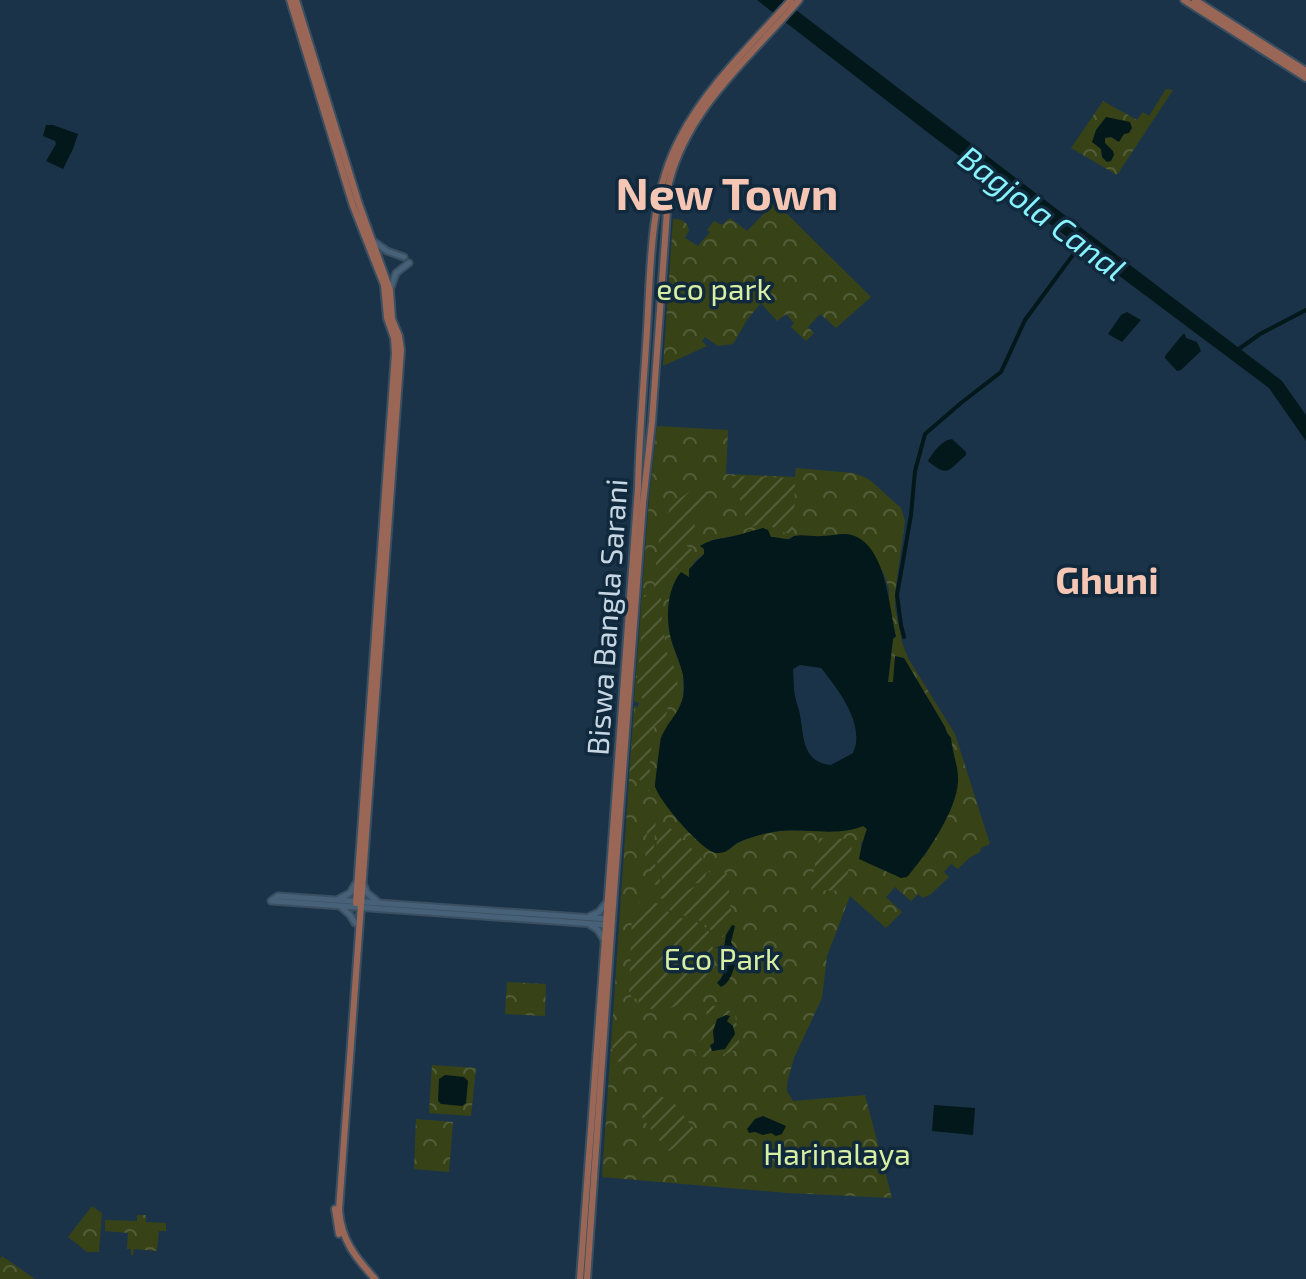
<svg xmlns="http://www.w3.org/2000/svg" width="1306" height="1279" viewBox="0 0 1306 1279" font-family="'Exo 2',sans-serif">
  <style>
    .park { fill: url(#park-crowns); fill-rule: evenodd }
    .garden { fill: url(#garden-furrows) }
    .water { fill: #03181a; fill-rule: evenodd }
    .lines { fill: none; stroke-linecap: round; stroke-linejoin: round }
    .canal { stroke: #03181a; stroke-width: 4 }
    .secondary-casing { stroke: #3a4f61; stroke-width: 9 }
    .primary-casing { stroke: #3a4f61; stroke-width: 10 }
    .secondary { stroke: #476178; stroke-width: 5 }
    .primary { stroke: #9a6756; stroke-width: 6 }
    .labels { text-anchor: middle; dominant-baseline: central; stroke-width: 7; stroke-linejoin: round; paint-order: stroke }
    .park-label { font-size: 30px; fill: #d8efa3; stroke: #11293d }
    .street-label { font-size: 30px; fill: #c7d6e3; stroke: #11293d }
    .water-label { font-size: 32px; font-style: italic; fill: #86f3fd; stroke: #11293d }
    .district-label { font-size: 38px; font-weight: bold; fill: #f6c6b5; stroke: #11293d }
    .town-label { font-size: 46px; font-weight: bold; fill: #f6c6b5; stroke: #11293d }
  </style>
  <defs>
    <pattern id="park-crowns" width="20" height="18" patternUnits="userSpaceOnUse" patternTransform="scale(2)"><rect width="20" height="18" fill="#374317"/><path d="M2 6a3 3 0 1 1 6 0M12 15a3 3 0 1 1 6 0" fill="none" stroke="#525d39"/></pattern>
    <pattern id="garden-furrows" width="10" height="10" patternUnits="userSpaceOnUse" patternTransform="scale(2)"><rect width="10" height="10" fill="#374317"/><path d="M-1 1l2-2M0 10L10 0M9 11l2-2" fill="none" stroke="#525d39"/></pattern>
  </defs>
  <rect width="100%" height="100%" fill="#1b3348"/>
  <path class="park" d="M1166 89 1173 90 1117 175 1071 148 1103 101 1137 120 1143 112 1149 116Z
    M775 202 871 297 836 328 820 314 808 327 814 333 806 341 791 327 794 323 786 314 777 321 761 303 747 320 733 344 718 346 705 337 702 341 707 346 663 366 673 219C682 219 687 221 689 230L685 238 698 246 710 232 707 230 714 221 722 225 730 218 747 231Z
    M657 426 728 430 726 474 795 477 796 468 853 473 862 476 870 480 901 508 905 521 895 592V608L902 642 908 658 955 734 990 844 981 848 980 852 969 858 958 869 951 864 944 872 949 877 931 894 923 898 918 894 911 901 895 887 886 897 902 912 886 928 850 896 827 956 822 998 794 1058 787 1083V1091L793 1101 865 1095 892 1198 788 1193 602 1177 634 706 638 707 639 703 634 701 649 499ZM763 528 771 537 786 539 795 536 817 537 845 534 850 535 864 542 872 552 884 574 889 589V606L896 636 893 639 888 682H893L905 660 945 727 947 733 951 738 953 803 943 824 924 857 861 851V843L864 840 867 828 863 826C841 835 806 829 781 831 768 832 750 837 738 843 731 847 729 851 722 852L655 785 661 747 668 727 679 710 683 699V674L673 646 694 562 704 554V549L712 540 740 535Z
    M507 982 546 984 545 1016 505 1014Z
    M432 1065 476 1068 471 1116 429 1113Z
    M416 1119 453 1122 449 1172 414 1169Z
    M92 1206 102 1213 99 1252H87L68 1237Z
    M137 1215H146V1222L166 1223V1231H159L157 1251 134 1249 133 1255H131V1249H127L128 1233 105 1231V1220L137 1221Z
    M2 1256 35 1279H0V1259Z"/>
  <path class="garden" d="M728 476 795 478C794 497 796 516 791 533 777 534 775 525 764 524 757 524 749 528 743 530L741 523 746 522 744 508H741L739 491 729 486Z
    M699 488 707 496V503L695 521 693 545 688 541 685 545 693 550 696 553 685 566 677 567 669 581 661 585 660 593H657L654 589C656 571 656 553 660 535 663 523 670 515 670 503L682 497 692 490Z
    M644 595H653L661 598 662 621 667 653 678 675 677 689 670 698 666 716 654 727 651 749 649 791 644 790 645 783 636 778H629L635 710 644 712 647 701 642 699 641 690 637 689Z
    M648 817 656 818 653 860 660 876V886L653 884 652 876 645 858Z
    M669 821 672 826 670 828 709 865 703 883C690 881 678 892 671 903L660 898C667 883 660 874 657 860 655 850 658 837 658 827L661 823Z
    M819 838 853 839 845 891 811 890Z
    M709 871 727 873 732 919 723 937C712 936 711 928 702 922 692 916 679 916 669 910 678 896 688 886 705 885Z
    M645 899C658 900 665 912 677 917 686 920 698 920 706 928 712 934 712 943 713 951 714 957 715 964 714 970 711 981 701 985 692 991 687 995 684 1000 679 1004 667 1012 649 1011 637 1004L639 1002 636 998 633 1000 629 992 632 915 639 902Z
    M707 1002 721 1010 730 1011 735 1014 740 1048C726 1055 711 1060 695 1055 696 1044 703 1039 706 1029 709 1019 704 1012 707 1002Z
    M613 1035 628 1036V1040L634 1041 641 1049 642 1053 636 1054 635 1063 612 1061Z
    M646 1096 670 1098 698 1134 669 1151 665 1148 638 1112 645 1105Z"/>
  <path class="water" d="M757 0H783L1282 381 1306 415V441L1269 388 935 138Z
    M1106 117 1130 122 1132 128 1129 133 1124 134 1119 142 1111 137 1105 138V143L1113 151 1114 155 1111 161 1107 162 1102 157 1101 149 1092 142 1096 130Z
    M46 125H53L78 134 73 149 63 169 46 161 56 144 55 141 43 136Z
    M1127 312 1141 320 1122 342 1108 334 1121 315Z
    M1183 334H1185L1186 338 1197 342 1201 351 1181 370 1177 371 1165 358V356Z
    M952 439 966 452V455C949 469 949 479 928 461 933 452 942 440 952 439Z
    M763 528 768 530 771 537C777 537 785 540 790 539 792 538 793 536 795 536 803 534 813 537 821 536 829 536 838 534 846 534 886 538 889 607 896 636L893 639 888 682H893L895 656 904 658 945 727 947 733 951 738C952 752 959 768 958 782 956 812 926 855 907 877L901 878 859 859C861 848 863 840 867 829L863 826C837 837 806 828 779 831 766 833 749 837 737 843 730 848 726 854 716 853 702 851 658 800 655 786 655 783 660 741 661 738 668 720 683 711 684 689 685 674 679 662 674 648 665 626 665 591 681 572L689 577V569L704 554V549L700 546C712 538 724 539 738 535 746 533 755 530 763 528ZM800 665 821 668C838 689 866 725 853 753L831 765C802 762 804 737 800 715 799 708 796 702 795 696 793 687 794 678 793 669Z
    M732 925 735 926 731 942 739 958C732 968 733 981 721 987L717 983C726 975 724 964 731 955L725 948H715L724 946 726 935Z
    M726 1015 730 1016 727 1021 733 1026 735 1034 725 1049 712 1051 710 1045 714 1043 713 1031 717 1019Z
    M445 1075 464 1077 468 1081 466 1103 462 1106 441 1104 438 1101 439 1079Z
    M934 1105 975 1108 973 1135 932 1131Z
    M763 1116 786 1126 782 1134 776 1136 771 1133 763 1135 755 1132 749 1133 747 1129 755 1119Z"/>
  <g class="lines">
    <path class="canal" d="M1236 351 1260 334 1306 310
      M904 637 901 625 897 595 911 515 915 471 925 434 961 403 1001 372 1025 320 1081 244"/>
    <defs>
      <path id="secondary" d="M373 241 387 251 404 257
        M390 290 396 273 409 263
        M364 886 367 893 378 902
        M337 900 350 893 356 883
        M271 901 278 896 608 919
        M272 901 609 925
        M341 907 350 915 355 923
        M590 916 599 912 606 903
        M589 924 598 930 604 940"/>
      <path id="primary" d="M290 0 353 206 384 285 387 318 394 338 395 353 356 903
        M296 0 359 204 390 290 392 319 399 336 401 350 339 1210C341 1240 356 1258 375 1279
        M1184 0 1306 78
        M1195 0 1306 71
        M335 1209 339 1234
        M580 1279 638 488C639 435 644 382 647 329 651 265 649 196 680 138 707 86 752 44 791 0
        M587 1279 612 919 643 503 652 422 669 183C688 107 750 58 799 0"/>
    </defs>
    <use href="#secondary" class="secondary-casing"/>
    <use href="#primary" class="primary-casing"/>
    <use href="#secondary" class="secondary"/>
    <use href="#primary" class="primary"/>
  </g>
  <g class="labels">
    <g class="park-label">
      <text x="714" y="288">eco park</text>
      <text x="722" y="958">Eco Park</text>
      <text x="837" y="1153">Harinalaya</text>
    </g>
    <g class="street-label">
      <text transform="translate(606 617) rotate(-86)">Biswa Bangla Sarani</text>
    </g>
    <g class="water-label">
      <text transform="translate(1043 212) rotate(37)">Bagjola Canal</text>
    </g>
    <g class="district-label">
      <text x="1107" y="579">Ghuni</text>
    </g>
    <g class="town-label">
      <text x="727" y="191">New Town</text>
    </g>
  </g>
</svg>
